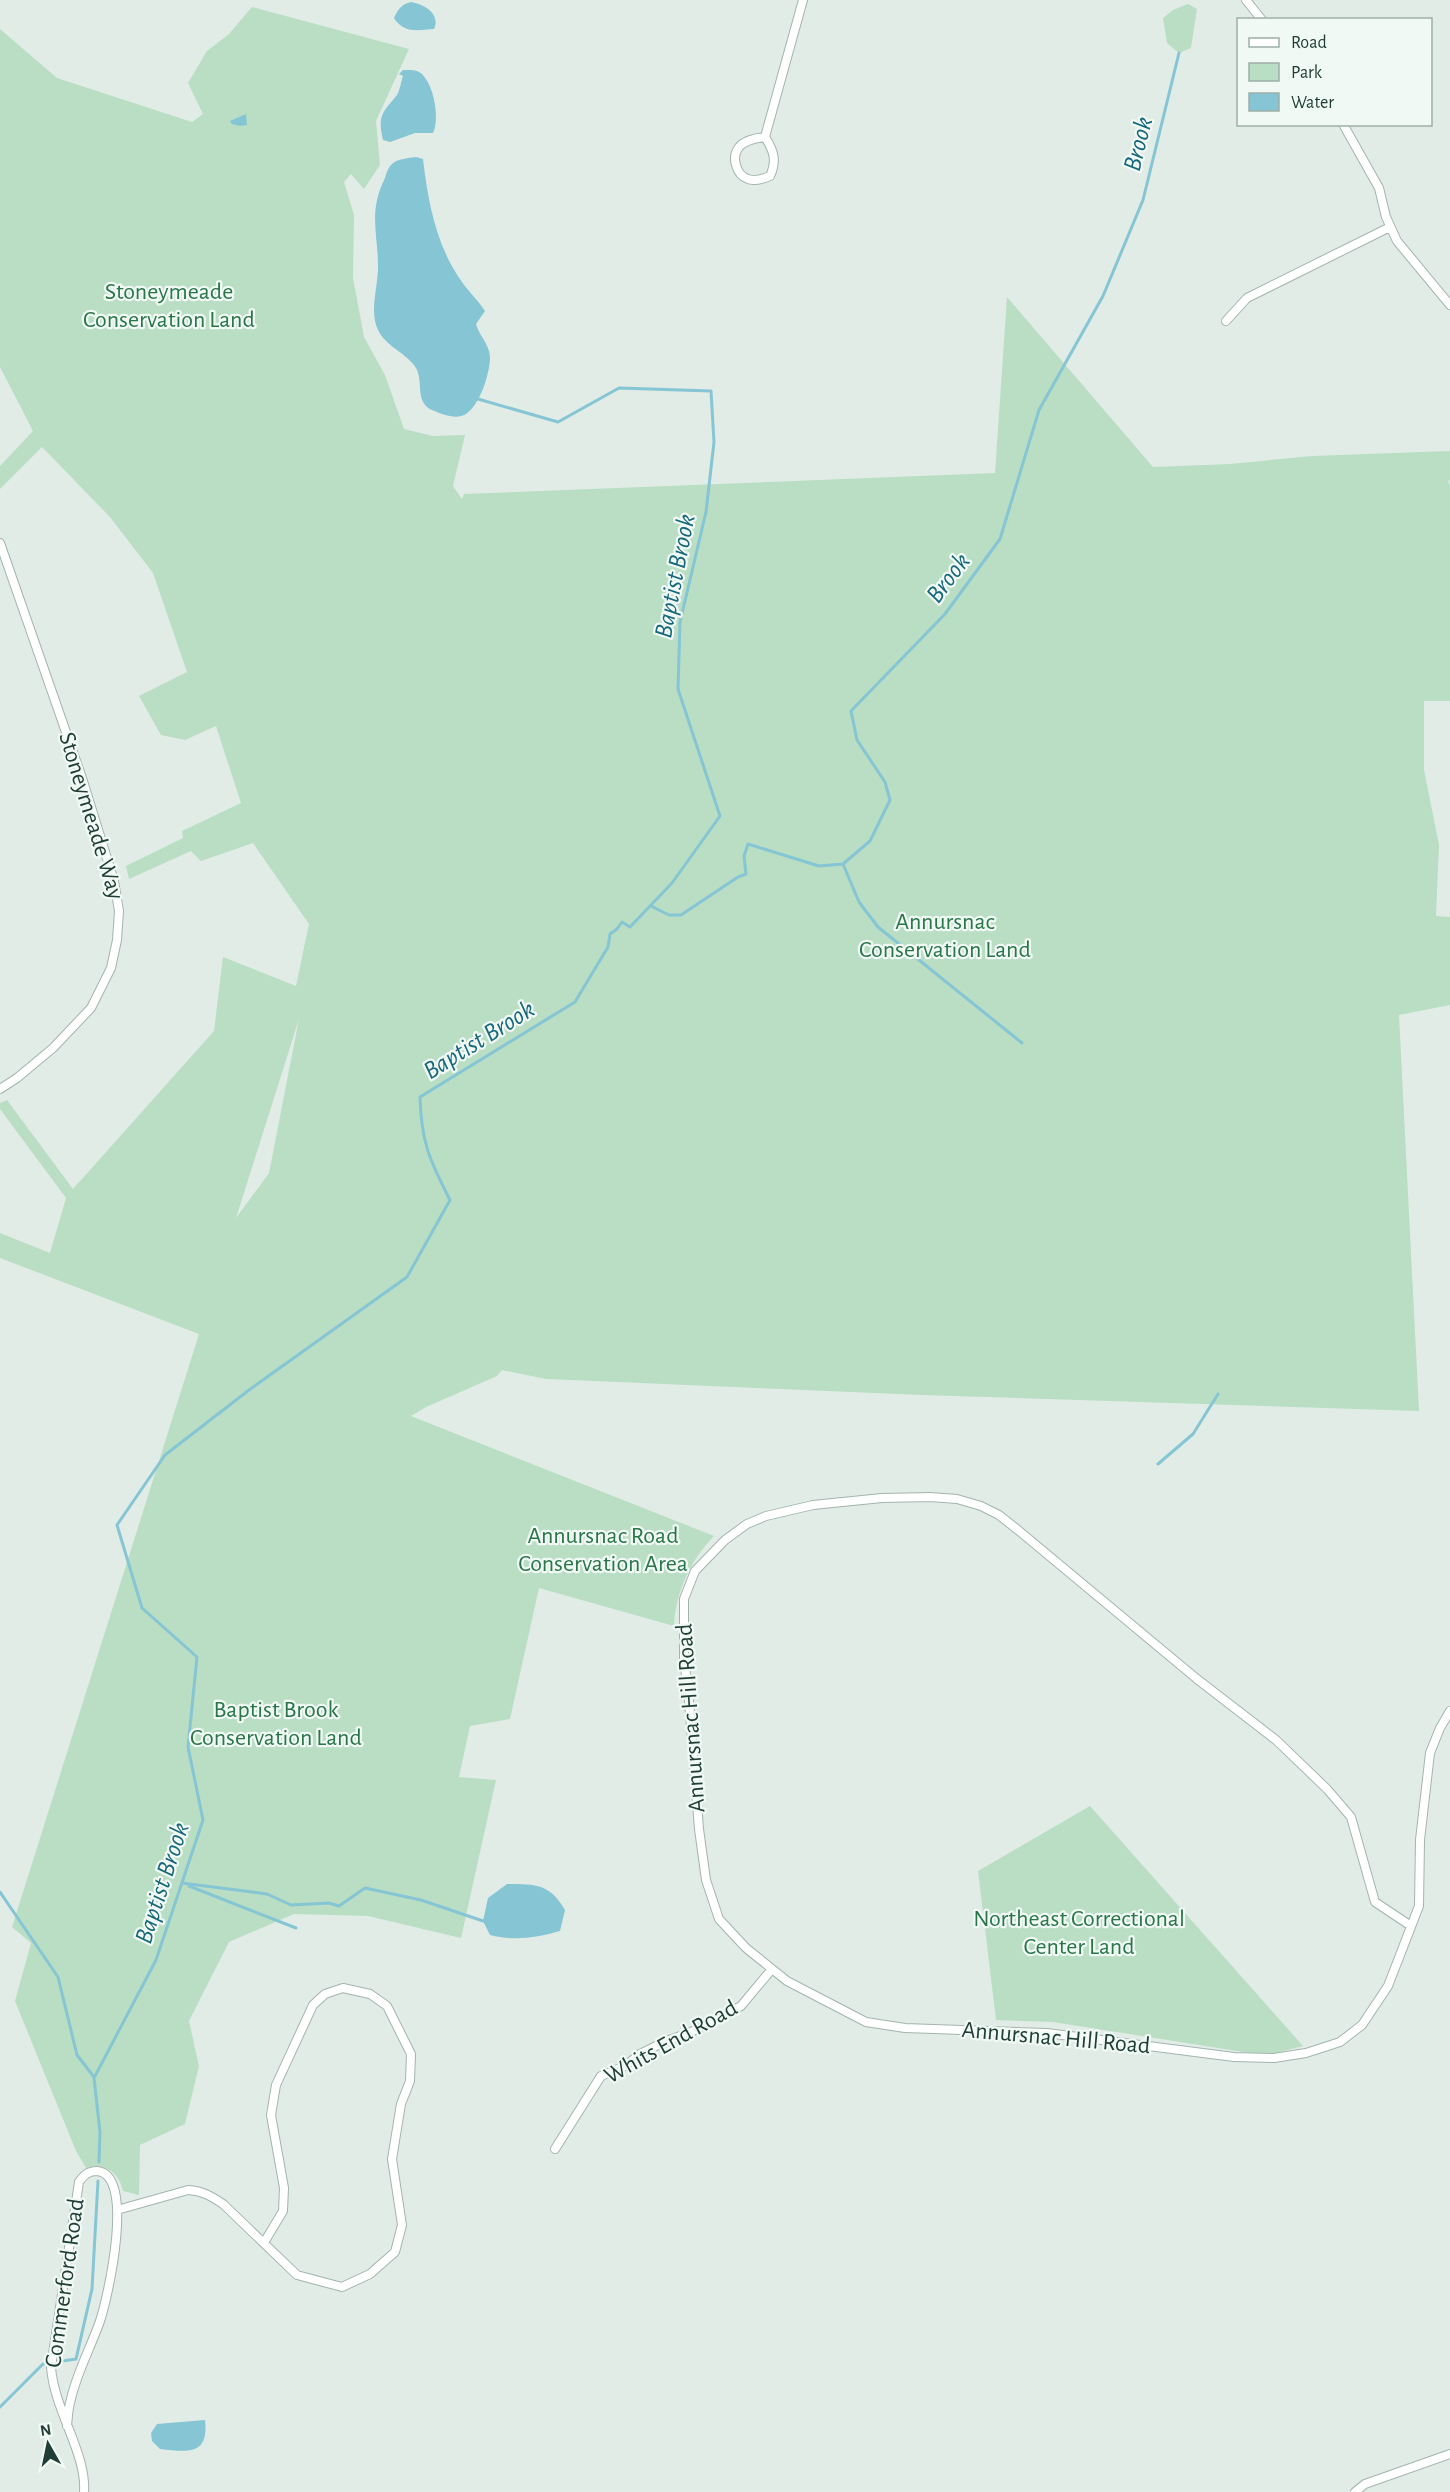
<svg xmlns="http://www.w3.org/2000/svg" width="1450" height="2492" viewBox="0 0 1450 2492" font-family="'Alegreya Sans',sans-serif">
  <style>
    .green { fill: #b9dec4; fill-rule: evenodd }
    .water { fill: #86c5d4 }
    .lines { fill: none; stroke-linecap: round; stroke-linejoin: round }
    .stream { stroke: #86c5d4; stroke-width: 3 }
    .street-casing { stroke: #a3b4af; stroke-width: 10 }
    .street { stroke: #fff; stroke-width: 8 }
    .labels { text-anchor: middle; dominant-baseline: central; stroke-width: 4.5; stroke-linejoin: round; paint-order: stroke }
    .park-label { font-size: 24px; fill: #297649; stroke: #f1f9f5 }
    .street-label { font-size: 24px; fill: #203e37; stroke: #f1f9f5 }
    .water-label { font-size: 26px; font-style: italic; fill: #18687c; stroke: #f1f9f5 }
  </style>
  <rect width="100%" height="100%" fill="#e1ece7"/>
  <path class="green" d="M1188 4 1197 9 1191 48 1179 53 1167 43 1163 18 1173 10Z
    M252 7 409 49 376 121 380 165 364 189 351 174 344 182 354 215 353 278 364 337 385 375 404 429 433 436 465 435 453 486 462 499 464 494 995 473 1007 297 1153 467 1230 464 1312 456 1450 451V480L1448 481 1450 486V701H1424V770L1439 845 1436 916 1450 917V1005L1399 1015 1419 1411 922 1395 546 1379 502 1370 497 1376 426 1407 411 1416 714 1536C690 1561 676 1591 674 1626L539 1588 510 1719 470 1726 459 1777 496 1780 461 1938 368 1916 294 1914 229 1942 189 2021 199 2066 185 2124 140 2145 139 2195 123 2191C119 2173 105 2162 86 2168L76 2151 15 2001 31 1943 12 1927 199 1334 0 1258V1233L50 1253 66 1198 0 1109V1103L7 1100 73 1189 214 1031 223 957 296 986 309 924 253 843 201 861 191 851 129 879 126 866 183 838 182 831 241 803 216 726 185 740 161 735 139 696 187 672 153 573 110 517 42 447 0 489V466L33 431 0 367V29L57 78 192 122 203 114 188 83 207 51 229 34ZM299 1019 269 1173 236 1218Z
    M1090 1806 1303 2046 1276 2053H1250L1053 2022 996 2020 978 1871Z"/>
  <path class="water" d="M411 2C424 4 441 14 434 29 418 30 404 34 394 18 398 9 402 4 411 2Z
    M403 70C409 70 417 69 422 74 434 86 440 118 433 133H415L390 142 383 140C377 115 383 112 397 95 400 90 401 82 403 76L399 74Z
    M246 114 247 125 240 126 232 124 230 121Z
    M416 157 423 159C428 201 436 246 462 282 469 292 478 300 485 311L476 324C479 336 489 343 490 357 490 373 480 405 466 414 458 419 447 416 439 413 436 411 430 410 427 407 416 397 423 380 416 368 407 353 386 347 378 330 369 312 378 287 378 267 378 233 368 212 385 178 386 174 388 168 391 165 396 159 408 158 416 157Z
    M507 1884C536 1884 550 1884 565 1910L560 1931C536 1938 514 1941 490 1935L483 1921 488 1898Z
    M205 2420C209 2456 188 2452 160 2449L152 2441 151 2433 157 2424Z"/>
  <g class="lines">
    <path class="stream" d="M843 864 859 902 878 927 1022 1043
      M651 906 669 915H681L738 877 746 874 744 856 748 844 819 866 843 864 870 841 890 800 885 782 857 740 851 711 945 614 1000 539 1039 410 1103 296 1143 200 1179 53
      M1158 1464 1193 1434 1218 1394
      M182 1883 267 1894 291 1905 329 1903 339 1906 365 1888 421 1900 483 1921
      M189 1886 296 1928
      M0 1892 58 1977 77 2055 94 2077
      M99 2162 100 2132 94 2078 156 1960 203 1820 188 1747 197 1657 142 1608 117 1525 165 1455 249 1390 407 1277 450 1200C430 1161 421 1142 420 1097L575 1002 608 947 610 934 617 929 622 922 630 927 672 883 720 816 678 689 680 622 706 512 714 442 711 391 619 388 558 422 478 399
      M0 2407 43 2364 76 2359 92 2289 98 2181"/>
    <defs>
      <path id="street" d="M1246 0 1262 20
        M1343 124 1379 188 1386 217 1397 241 1450 305
        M765 137C756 138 745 140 739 147 731 157 736 175 748 179 755 182 763 179 770 176 777 161 774 151 765 137L803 0
        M1226 321 1247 298 1390 227
        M0 543 82 778 114 881 119 911 117 940 111 968 91 1008 53 1048 17 1078 0 1089
        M1411 1926 1375 1902 1351 1817 1327 1789 1276 1740 1197 1679 1018 1530 999 1515 981 1506 957 1499 930 1497 882 1498 813 1505 766 1516 747 1524 725 1540 695 1571 684 1599V1658L689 1701 699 1829 706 1880 719 1919 746 1948 787 1981 866 2022 905 2028 1047 2033 1234 2057 1274 2058 1306 2053 1340 2042 1362 2025 1388 1986 1419 1906 1420 1840 1430 1753 1440 1728 1450 1711
        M555 2149 601 2076 625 2066 640 2054 664 2042 691 2032 741 2006 772 1969
        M117 2210 188 2190C203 2191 211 2196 223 2204L297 2275 342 2287 370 2274 395 2252 402 2225 392 2159 401 2104 410 2081 411 2054 387 2006 370 1994 343 1988 325 1994 313 2005 276 2085 271 2115 284 2188 283 2211 265 2241
        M67 2426C68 2417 68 2408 71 2399 77 2372 91 2347 100 2321 108 2297 136 2174 97 2171 88 2171 84 2175 79 2182L51 2367C54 2410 87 2454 84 2492
        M1355 2492 1365 2484 1450 2454"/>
    </defs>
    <use href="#street" class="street-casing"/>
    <use href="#street" class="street"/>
  </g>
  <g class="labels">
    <g class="park-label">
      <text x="169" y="292">Stoneymeade<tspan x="169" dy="28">Conservation Land</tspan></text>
      <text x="945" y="922">Annursnac<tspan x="945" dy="28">Conservation Land</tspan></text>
      <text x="603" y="1536">Annursnac Road<tspan x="603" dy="28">Conservation Area</tspan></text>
      <text x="276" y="1710">Baptist Brook<tspan x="276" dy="28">Conservation Land</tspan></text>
      <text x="1079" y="1919">Northeast Correctional<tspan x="1079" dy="28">Center Land</tspan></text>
    </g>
    <g class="street-label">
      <text transform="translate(91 816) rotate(73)">Stoneymeade Way</text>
      <text transform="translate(691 1718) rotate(-94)">Annursnac Hill Road</text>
      <text transform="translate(1056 2038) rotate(5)">Annursnac Hill Road</text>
      <text transform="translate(671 2042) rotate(-29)">Whits End Road</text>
      <text transform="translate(65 2283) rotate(-82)">Commerford Road</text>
    </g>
    <g class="water-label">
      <text transform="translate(1138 144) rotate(-76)">Brook</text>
      <text transform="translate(675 576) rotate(-79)">Baptist Brook</text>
      <text transform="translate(948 578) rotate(-53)">Brook</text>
      <text transform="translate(479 1040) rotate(-32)">Baptist Brook</text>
      <text transform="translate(162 1883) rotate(-72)">Baptist Brook</text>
    </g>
  </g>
  <rect x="1237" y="18" width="195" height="108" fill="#f1f9f5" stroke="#9daea9" stroke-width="1.5"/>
  <rect x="1249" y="38" width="30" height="9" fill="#ffffff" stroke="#9daea9" stroke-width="1.5"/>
  <text x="1291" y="48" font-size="18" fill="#203e37">Road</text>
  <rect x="1249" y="63" width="30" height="18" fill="#b9dec4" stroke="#9daea9" stroke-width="1.5"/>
  <text x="1291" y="78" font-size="18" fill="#203e37">Park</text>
  <rect x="1249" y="93" width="30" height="18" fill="#86c5d4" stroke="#9daea9" stroke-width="1.5"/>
  <text x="1291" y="108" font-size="18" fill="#203e37">Water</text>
  <g transform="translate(48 2444) rotate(351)" stroke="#f1f9f5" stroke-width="4.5" paint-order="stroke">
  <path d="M0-4.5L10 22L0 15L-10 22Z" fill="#203e37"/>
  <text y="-9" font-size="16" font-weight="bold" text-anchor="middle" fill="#203e37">N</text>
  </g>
</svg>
